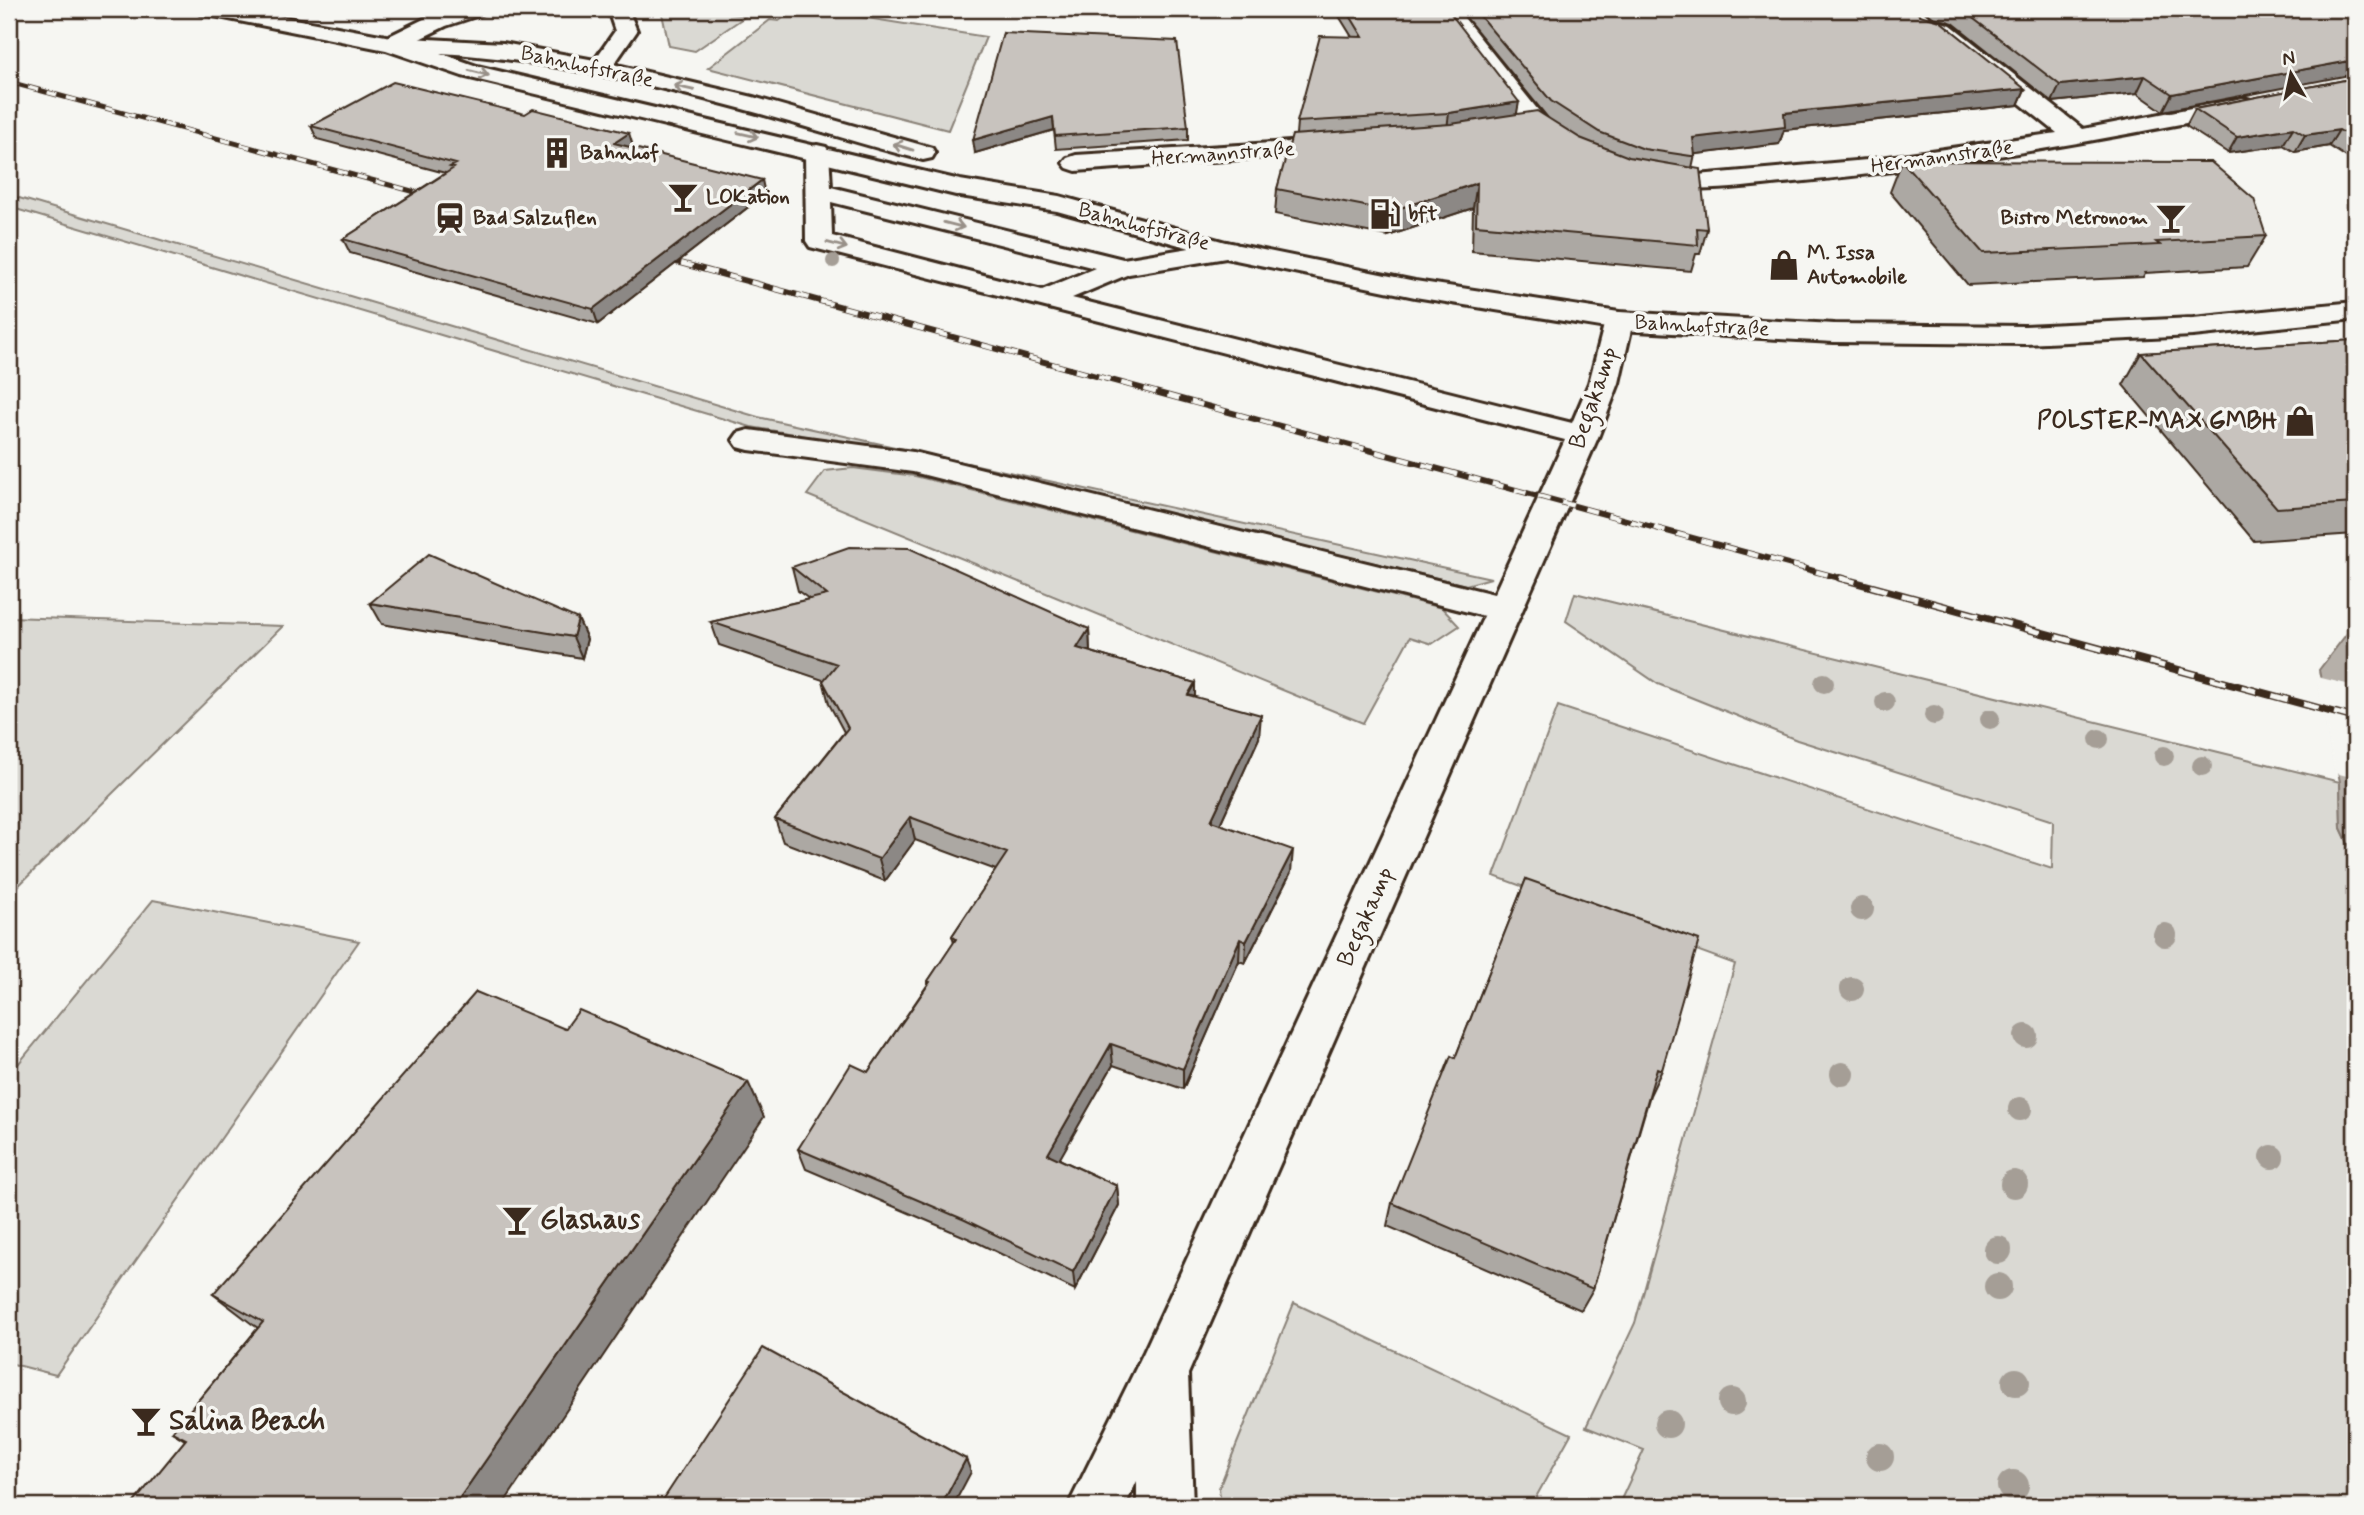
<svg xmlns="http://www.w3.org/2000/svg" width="2364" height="1515" viewBox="0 0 2364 1515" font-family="Mynerve,sans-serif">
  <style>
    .green { fill: #dad9d3; stroke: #8a8278; stroke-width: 2 }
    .water { fill: #b6b0a9; stroke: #857a71; stroke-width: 2 }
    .pier { fill: #f6f6f2 }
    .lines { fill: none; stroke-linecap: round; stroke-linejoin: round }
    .minor-casing { stroke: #3b2a1e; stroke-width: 6 }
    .major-casing { stroke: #3b2a1e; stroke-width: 6 }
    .minor { fill: #f6f6f2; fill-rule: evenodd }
    .major { fill: #f6f6f2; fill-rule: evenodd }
    .rail-far2-casing { stroke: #3b2a1e; stroke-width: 5 }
    .rail-far1-casing { stroke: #3b2a1e; stroke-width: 6 }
    .rail-casing { stroke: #3b2a1e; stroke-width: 8 }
    .rail-far2 { stroke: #f6f6f2; stroke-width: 3.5; stroke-dasharray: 10; stroke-linecap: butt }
    .rail-far1 { stroke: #f6f6f2; stroke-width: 4.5; stroke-dasharray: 12; stroke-linecap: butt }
    .rail { stroke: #f6f6f2; stroke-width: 5; stroke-dasharray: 16; stroke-linecap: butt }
    .tree { fill: #a59e96 }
    .wall { fill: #aca8a3; stroke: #3b2a1e; stroke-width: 2 }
    .shaded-wall { fill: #8c8885; stroke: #3b2a1e; stroke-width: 2 }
    .building { fill: #c8c3be; stroke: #3b2a1e; stroke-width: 2 }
    .oneway { stroke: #989088 }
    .labels { text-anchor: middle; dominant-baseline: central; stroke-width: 7; stroke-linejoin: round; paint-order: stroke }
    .far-street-label { font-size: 21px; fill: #3b2a1e; stroke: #f6f6f2 }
    .far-poi-label { font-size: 21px; font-weight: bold; fill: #3b2a1e; stroke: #f6f6f2; text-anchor: start }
    .street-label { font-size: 24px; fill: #3b2a1e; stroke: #f6f6f2 }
    .poi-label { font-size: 24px; font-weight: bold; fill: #3b2a1e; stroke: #f6f6f2; text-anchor: end }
    .near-poi-label { font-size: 28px; font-weight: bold; fill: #3b2a1e; stroke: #f6f6f2; text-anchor: start }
  </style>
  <rect width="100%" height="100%" fill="#f6f6f2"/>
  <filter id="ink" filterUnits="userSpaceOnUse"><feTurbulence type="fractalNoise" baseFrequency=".0143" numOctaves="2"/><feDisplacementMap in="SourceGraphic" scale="14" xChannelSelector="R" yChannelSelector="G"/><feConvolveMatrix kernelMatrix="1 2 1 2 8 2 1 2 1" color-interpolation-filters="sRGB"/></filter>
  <g filter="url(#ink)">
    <path class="green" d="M661 9H738L732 14 746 16 695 51 669 46Z
      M795 9H811L986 37 948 130 708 68 770 20 779 21Z
      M9 195 758 417 1491 578 1466 585 922 455 751 427 9 207Z
      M853 468 915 476 1442 608 1459 626 1432 644 1410 637 1363 723 807 495 825 471Z
      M1575 593 2340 782 2341 828 2355 858V1506H1618L1644 1450 1586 1427 1635 1323 1735 964 1494 876 1558 706 2052 869 2053 821 1797 740 1658 684 1566 621Z
      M9 617 283 626 9 895Z
      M153 900 359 941 56 1375 9 1363V1075Z
      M1294 1303 1571 1434 1531 1506H1221L1219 1488Z"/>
    <path class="water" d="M2355 623V858L2341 828 2340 782 2319 670Z"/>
    <path class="pier" d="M2317 677 2355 686V778L2335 773Z"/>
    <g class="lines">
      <defs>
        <path id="minor" d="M453 9H485L482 14 446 26 399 49H383L380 44 383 39 430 16Z
          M602 9H628L637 31 608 73H592L589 68 615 31 610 16Z
          M1435 9H1457L1546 120 1576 139 1579 144 1576 149 1567 151 1558 149 1528 130Z
          M1895 9H1919L1932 19 1951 25 2083 129 2243 98 2251 100 2255 105 2251 110 2243 112C2095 141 1946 168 1795 182 1744 186 1693 196 1642 183L1638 178 1642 173 1651 170 1686 176 1867 160 2057 133 1935 35 1916 29Z
          M1339 139 1348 141 1351 146 1348 151 1076 171 1067 168 1063 163 1067 158 1076 155Z
          M817 145 826 147 829 152 831 187 1123 259 1226 242 1236 244 1239 250 1236 256 1226 258 1129 274 1072 298 1572 423 1589 383 1605 321 1609 315 1619 312 1629 315 1633 321 1619 383 1599 435 1188 1374 1193 1506H1137V1481L1125 1506H1068L1144 1352 1484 616 913 472 749 450 738 447 733 440 738 433 749 430 913 452 1494 594 1565 440 810 247 806 241 805 152 808 147ZM831 202 1095 268 1042 290 832 236Z"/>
        <path id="major" d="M198 9H241L391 37 503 43 600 61 753 97 932 148 935 153 932 158 923 160C861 145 800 124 739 108 641 82 541 59 440 53L477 66 960 180 1059 196 1229 243 1415 281 1619 312 1834 324 2025 326 2193 318 2355 302V319L2193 336 2025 344 1834 342 1619 330 1415 297 1226 258 1057 211 960 196 462 76 386 50 209 15 201 14Z"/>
      </defs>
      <use href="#minor" class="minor-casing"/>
      <use href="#major" class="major-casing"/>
      <use href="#minor" class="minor"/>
      <use href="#major" class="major"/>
      <defs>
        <path id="rail-far2" d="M9 82 434 197"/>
        <path id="rail-far1" d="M658 257 1847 580"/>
        <path id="rail" d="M1840 578 2355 718"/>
      </defs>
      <use href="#rail-far2" class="rail-far2-casing"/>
      <use href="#rail-far1" class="rail-far1-casing"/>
      <use href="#rail" class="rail-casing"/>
      <use href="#rail-far2" class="rail-far2"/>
      <use href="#rail-far1" class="rail-far1"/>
      <use href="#rail" class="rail"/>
    </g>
    <g class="tree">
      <circle cx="833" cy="261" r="7"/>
      <circle cx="1824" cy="683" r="10"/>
      <circle cx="1885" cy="702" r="10"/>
      <circle cx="1934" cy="715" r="10"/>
      <circle cx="1990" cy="719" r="10"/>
      <circle cx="2099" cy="739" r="10"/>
      <circle cx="2164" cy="756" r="10"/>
      <circle cx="2202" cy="766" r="10"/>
      <circle cx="1862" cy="909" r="12"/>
      <circle cx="2165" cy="935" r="12"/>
      <circle cx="1852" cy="989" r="12"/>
      <circle cx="2026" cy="1036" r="12"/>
      <circle cx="1842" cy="1074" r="12"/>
      <circle cx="2020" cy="1109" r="12"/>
      <circle cx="2272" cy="1157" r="12"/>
      <circle cx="2014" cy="1184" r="14"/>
      <circle cx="1998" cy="1250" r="14"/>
      <circle cx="1998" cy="1287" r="14"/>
      <circle cx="2016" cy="1382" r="14"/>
      <circle cx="1732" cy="1402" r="14"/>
      <circle cx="1668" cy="1424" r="14"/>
      <circle cx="1880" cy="1457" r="14"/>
      <circle cx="2013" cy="1486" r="16"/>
    </g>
    <path class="wall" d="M1340 9H1447L1517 114 1548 118 1459 9H1913L1920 15 2025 89 2018 105 1784 130 1779 144 1695 154 1692 168 1707 229 1700 254H1696L1691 271 1472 251 1473 208 1388 236 1275 214 1277 189 1296 134 1297 122 1352 37 1339 16Z
      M1922 9H2355L2163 111 2137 93 2052 102 1953 23 1933 17Z
      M1003 33 1188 127V140L1056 149 1054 130 975 153Z
      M2355 78V159L2351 160 2329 146 2295 152 2283 145 2228 153 2186 126 2195 109Z
      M311 126 633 146 632 148 765 194 598 324 350 253 343 239 445 173 317 139Z
      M1902 161 2266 236 2247 267 2145 273 2143 277 1968 285 1890 192Z
      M2355 340V534L2254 541 2123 385 2141 353Z
      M792 567 1089 629 1090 652 1195 683V697L1259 738 1220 824 1291 872 1245 963 1239 961 1183 1089 1113 1065 1059 1159 1117 1186 1119 1205 1075 1290 970 1239 806 1169 798 1149 868 1072 928 984V981L954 943 952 936 996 870 915 840 885 881 783 842 775 819 844 732 829 704 823 680 719 645 711 622 809 599 798 591Z
      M370 603 578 619 587 639 582 658 382 624Z
      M1526 879 1662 1070 1650 1095 1593 1289 1581 1310 1387 1226 1392 1203 1455 1058Z
      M764 1117 185 1440 172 1432 258 1328 252 1324 213 1294Z"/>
    <path class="shaded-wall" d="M2355 60V74L2163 111 2172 94Z
      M2145 76 2137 93 2052 102 2060 85Z
      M2025 89 2018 105 1784 130 1779 144 1689 155 1693 138 1784 113Z
      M1519 102 1516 118 1447 129 1449 113Z
      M1053 117 1054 130 975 153 973 140Z
      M2293 128 2283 145 2228 153 2237 137Z
      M2339 130 2329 146 2295 152 2305 135Z
      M629 133 633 146 618 157 614 143Z
      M762 180 765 194 598 324 593 309Z
      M1477 183 1473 208 1388 236 1391 211Z
      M578 619 587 639 582 658 573 637Z
      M1089 629 1090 652 1077 648Z
      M1195 683V706L1188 695Z
      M1261 715 1259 738 1211 844V821Z
      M910 817 915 840 885 881 879 859Z
      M1293 850 1291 872 1245 963 1246 942Z
      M1240 939 1239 961 1183 1089V1069Z
      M1111 1044 1113 1065 1051 1174 1048 1154Z
      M748 1082 764 1117 502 1506H454Z
      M1117 1186 1119 1205 1075 1290 1073 1272Z
      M966 1459 971 1472 953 1506H941Z"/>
    <path class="building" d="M1346 9H1447L1519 102 1449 113 1297 122 1320 36 1363 37Z
      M1474 9H1913L1920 15 1940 21 2025 89 1784 113 1785 127 1693 138 1695 156H1691L1644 149 1599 132 1551 101Z
      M1961 9H2355V60L2172 94 2145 76 2060 85Z
      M1003 33 1177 41 1188 127 1055 136 1053 117 973 140Z
      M2355 78V139L2339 130 2305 135 2293 128 2237 137 2195 109Z
      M393 82 525 114 533 109 629 133 614 143 762 180 593 309 343 239 454 168 450 167 456 164 311 126Z
      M1537 111 1580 138 1629 157 1700 169 1707 229 1697 228 1698 245 1476 225 1477 183 1391 211 1277 189 1292 135 1451 124Z
      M1902 161 2211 162 2254 199 2266 236 2156 242 2160 245 1983 253Z
      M2355 340V503L2277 508 2141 353Z
      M849 547 909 548 1089 629 1077 648 1195 683 1188 695 1261 715 1211 821 1293 850 1246 942 1240 939 1183 1069 1111 1044 1048 1154 1117 1186 1073 1272 965 1220 798 1149 851 1064 868 1072 930 982 928 981 956 939 952 936 1007 853 910 817 879 859 775 819 848 728 823 681 837 664 711 622 827 595 792 567Z
      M429 554 578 619 573 637 370 603Z
      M1526 879 1699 940 1662 1070 1657 1068 1593 1289 1392 1203 1451 1056 1455 1058Z
      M476 992 565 1029 579 1010 748 1082 454 1506H131L186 1439 172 1432 263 1322 213 1294Z
      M763 1348 966 1459 941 1506H659Z"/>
    <defs><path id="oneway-shaft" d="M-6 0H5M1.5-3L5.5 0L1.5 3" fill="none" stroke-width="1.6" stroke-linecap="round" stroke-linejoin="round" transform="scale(1.75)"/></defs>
    <g class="oneway">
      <use href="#oneway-shaft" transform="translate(479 73) rotate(14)"/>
      <use href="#oneway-shaft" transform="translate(684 88) rotate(-167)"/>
      <use href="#oneway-shaft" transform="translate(748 135) rotate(13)"/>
      <use href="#oneway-shaft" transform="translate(903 147) rotate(-163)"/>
      <use href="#oneway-shaft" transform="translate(954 225) rotate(14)"/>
      <use href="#oneway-shaft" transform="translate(837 245) rotate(15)"/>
    </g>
  </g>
  <defs>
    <symbol id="building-bare" viewBox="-9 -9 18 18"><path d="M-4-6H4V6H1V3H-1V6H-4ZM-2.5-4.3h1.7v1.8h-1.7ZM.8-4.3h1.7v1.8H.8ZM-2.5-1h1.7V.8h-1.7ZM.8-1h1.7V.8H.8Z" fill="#3b2a1e" stroke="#f6f6f2" stroke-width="2.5" paint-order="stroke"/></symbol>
    <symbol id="bar-bare" viewBox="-9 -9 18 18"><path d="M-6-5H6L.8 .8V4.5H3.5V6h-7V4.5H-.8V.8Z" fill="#3b2a1e" stroke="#f6f6f2" stroke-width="2.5" paint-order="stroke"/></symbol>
    <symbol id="fuel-bare" viewBox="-9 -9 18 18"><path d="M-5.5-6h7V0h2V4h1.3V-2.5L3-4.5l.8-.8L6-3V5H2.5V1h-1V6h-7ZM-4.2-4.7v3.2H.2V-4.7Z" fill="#3b2a1e" stroke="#f6f6f2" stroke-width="2.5" paint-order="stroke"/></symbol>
    <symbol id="station-bare" viewBox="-9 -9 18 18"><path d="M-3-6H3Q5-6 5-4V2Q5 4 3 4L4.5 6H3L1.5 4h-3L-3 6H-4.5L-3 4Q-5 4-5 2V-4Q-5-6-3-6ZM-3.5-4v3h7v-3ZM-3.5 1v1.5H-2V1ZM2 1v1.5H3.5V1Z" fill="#3b2a1e" stroke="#f6f6f2" stroke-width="2.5" paint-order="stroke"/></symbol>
    <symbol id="shop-bare" viewBox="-9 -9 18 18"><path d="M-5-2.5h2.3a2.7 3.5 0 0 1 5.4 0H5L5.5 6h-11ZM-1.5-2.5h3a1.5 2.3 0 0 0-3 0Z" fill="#3b2a1e" stroke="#f6f6f2" stroke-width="2.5" paint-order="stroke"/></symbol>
  </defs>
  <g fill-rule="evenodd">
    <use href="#building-bare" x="535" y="131" width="44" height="44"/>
    <use href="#bar-bare" x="661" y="175" width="44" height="44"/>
    <use href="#fuel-bare" x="1363" y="192" width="44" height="44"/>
    <use href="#station-bare" x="428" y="196" width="44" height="44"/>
    <use href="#bar-bare" x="2149" y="196" width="44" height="44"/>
    <use href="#shop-bare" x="1762" y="243" width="44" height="44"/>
    <use href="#shop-bare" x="2278" y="399" width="44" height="44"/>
    <use href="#bar-bare" x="495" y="1198" width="44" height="44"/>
    <use href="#bar-bare" x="124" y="1399" width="44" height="44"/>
  </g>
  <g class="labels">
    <g class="far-street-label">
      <text transform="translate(587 67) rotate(12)">Bahnhofstraße</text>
      <text transform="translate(1223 154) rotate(-4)">Hermannstraße</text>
      <text transform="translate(1942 157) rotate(-8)">Hermannstraße</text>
      <text transform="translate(1144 227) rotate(15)">Bahnhofstraße</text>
      <text transform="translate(1702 326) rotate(3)">Bahnhofstraße</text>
    </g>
    <g class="far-poi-label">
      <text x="580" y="153">Bahnhof</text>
      <text x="706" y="197">LOKation</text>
      <text x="1408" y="214">bft</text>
      <text x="473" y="218">Bad Salzuflen</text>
      <text x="2148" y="218" text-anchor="end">Bistro Metronom</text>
      <text x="1807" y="253">M. Issa<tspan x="1807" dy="24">Automobile</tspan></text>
    </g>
    <g class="street-label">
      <text transform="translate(1594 398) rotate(-71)">Begakamp</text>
      <text transform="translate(1366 917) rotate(-66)">Begakamp</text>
    </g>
    <g class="poi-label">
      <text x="2277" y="421">POLSTER-MAX GMBH</text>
    </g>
    <g class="near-poi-label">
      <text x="540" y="1220">Glashaus</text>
      <text x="169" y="1421">Salina Beach</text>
    </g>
  </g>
  <rect width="2364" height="1515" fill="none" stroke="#f6f6f2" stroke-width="35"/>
  <rect x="18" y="18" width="2329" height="1480" fill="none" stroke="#3b2a1e" stroke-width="2.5" filter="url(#ink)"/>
  <g transform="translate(2291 74) rotate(351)" stroke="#f6f6f2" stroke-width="5" paint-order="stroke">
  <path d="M0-5L12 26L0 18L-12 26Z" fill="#3b2a1e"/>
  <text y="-10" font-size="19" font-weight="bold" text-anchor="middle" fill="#3b2a1e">N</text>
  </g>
</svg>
